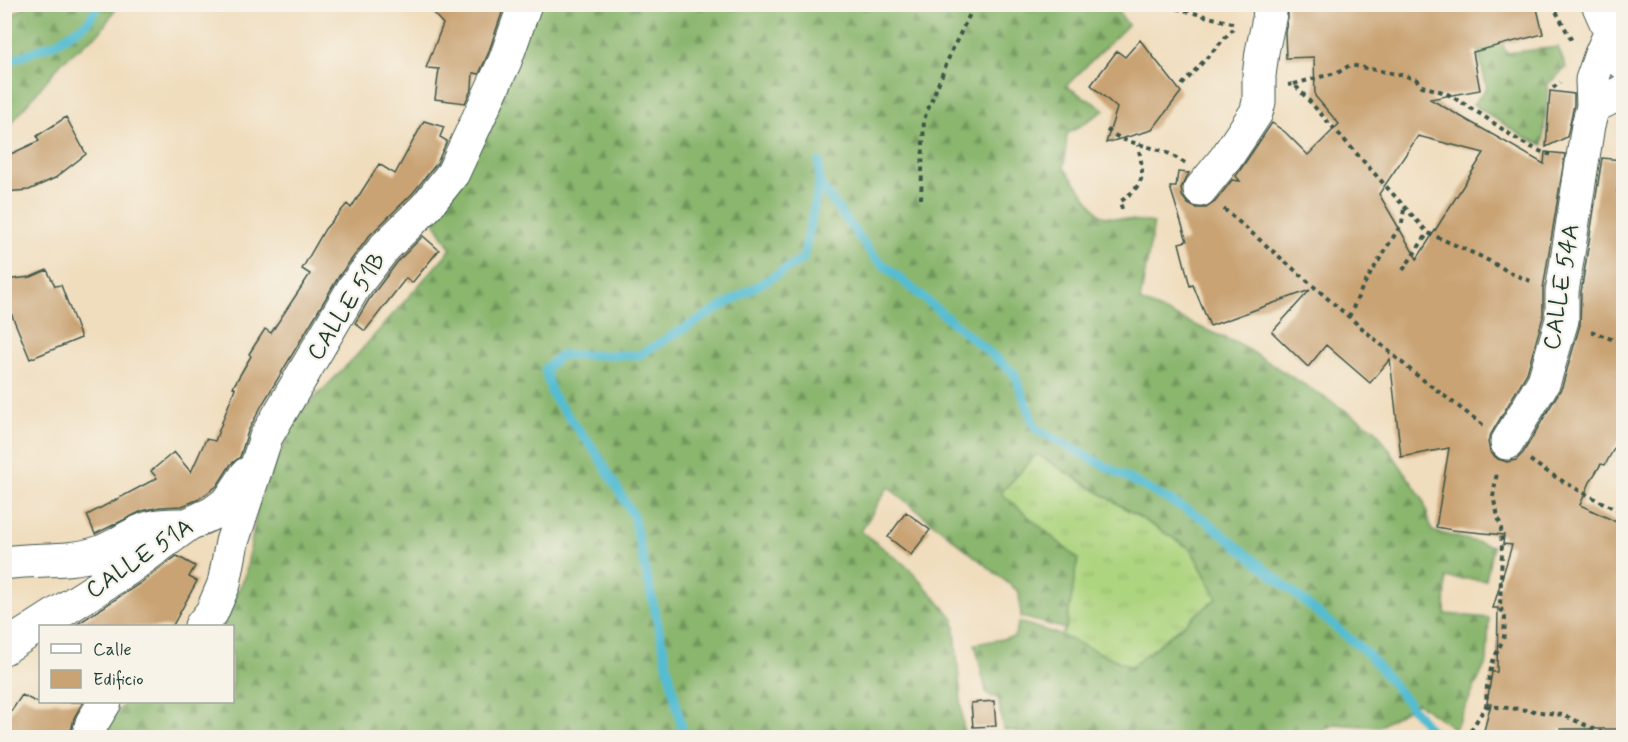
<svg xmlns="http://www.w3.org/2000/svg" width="1628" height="742" viewBox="0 0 1628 742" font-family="Mynerve,sans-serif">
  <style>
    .grass { fill: url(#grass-tufts); stroke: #66885a; stroke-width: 1.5 }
    .forest { fill: url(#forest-firs); stroke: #547a51; stroke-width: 1.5 }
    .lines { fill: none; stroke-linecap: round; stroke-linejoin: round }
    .stream { stroke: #54bcd1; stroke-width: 9 }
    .building { fill: #c9a373; fill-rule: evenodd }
    .minor-casing { stroke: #3e5549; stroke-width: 35 }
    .path { stroke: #3e5549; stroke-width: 4; stroke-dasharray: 4.5 4.5; stroke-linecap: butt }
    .minor { stroke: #fff; stroke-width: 33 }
    .labels { text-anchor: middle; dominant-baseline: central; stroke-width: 4.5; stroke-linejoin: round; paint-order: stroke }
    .street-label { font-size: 24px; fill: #1f3d34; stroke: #f7f3e8 }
  </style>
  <defs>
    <pattern id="grass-tufts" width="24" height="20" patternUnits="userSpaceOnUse" patternTransform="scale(1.5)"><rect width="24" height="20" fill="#add47f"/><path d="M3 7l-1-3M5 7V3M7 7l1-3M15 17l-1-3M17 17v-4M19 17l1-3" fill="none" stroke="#94b76e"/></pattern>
    <pattern id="forest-firs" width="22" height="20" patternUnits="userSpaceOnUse" patternTransform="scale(1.5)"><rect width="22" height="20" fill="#8ab66e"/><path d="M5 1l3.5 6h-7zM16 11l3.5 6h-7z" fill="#70955b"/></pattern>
  </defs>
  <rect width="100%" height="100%" fill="#f7f3e8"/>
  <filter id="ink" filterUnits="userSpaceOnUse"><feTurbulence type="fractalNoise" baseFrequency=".0167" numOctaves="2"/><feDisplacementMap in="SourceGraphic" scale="12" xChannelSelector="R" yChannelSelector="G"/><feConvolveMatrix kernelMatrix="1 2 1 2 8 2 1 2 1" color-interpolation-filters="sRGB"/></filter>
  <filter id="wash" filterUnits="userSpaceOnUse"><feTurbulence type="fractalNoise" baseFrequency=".008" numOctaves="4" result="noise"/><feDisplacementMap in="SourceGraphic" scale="24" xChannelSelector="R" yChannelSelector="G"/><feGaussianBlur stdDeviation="1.35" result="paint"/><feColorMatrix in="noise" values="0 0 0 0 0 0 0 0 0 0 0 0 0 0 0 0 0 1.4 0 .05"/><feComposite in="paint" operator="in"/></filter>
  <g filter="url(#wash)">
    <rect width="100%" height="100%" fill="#f0ddbd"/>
    <path class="grass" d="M1037 454 1191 549 1217 598 1131 667 1060 635 1066 629 1001 493Z"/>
    <path class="forest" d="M28 5H118L101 31 61 63 5 131V19Z
      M536 5H1114L1128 25 1066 86 1105 110 1067 134 1064 168 1101 216 1154 223 1140 301 1241 345 1375 429 1423 499 1432 531 1493 546 1486 580 1446 578 1445 614 1489 618 1487 661 1455 729 1417 703 1379 727 1334 724 1311 737 1025 738V733L1003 729 998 698 987 695 975 644 1014 637 1019 622 1060 635 1131 667 1217 598 1191 549 1037 454 1001 493 1078 559 1066 629 1021 617 1019 592 888 487 861 531 909 568 954 619 964 737 106 738 110 719 126 702H232V626H219L245 577 259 500 297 416 356 356 451 249 431 217Z
      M1498 33 1506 53 1558 47 1566 68 1548 84 1543 145 1522 136 1473 104 1487 88 1475 39Z
      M1570 682 1587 684 1596 737 1568 738Z"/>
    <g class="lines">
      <path class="stream" d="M4 63 58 42 88 22 99 4
        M819 183 874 257 1014 373 1036 429 1204 519 1367 653 1437 738
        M684 738 633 515 597 454 552 395 545 369 561 355H639L803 259 819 183V162"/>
    </g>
    <g id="blocks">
      <path class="building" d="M425 4H505L488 54 479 74 473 73 472 88 465 103 435 99 439 69 426 68 443 24Z
        M1287 4H1441L1442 8 1456 4H1536L1543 34 1473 52 1480 90 1430 99 1544 164 1545 152 1565 154 1543 289V317L1527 373 1491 434 1488 442 1490 452 1498 459 1507 462 1516 460 1523 453 1562 387 1580 325 1581 293 1602 158 1622 160 1617 192 1623 193V432L1605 465 1601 464 1591 480 1580 505 1623 525V727H1619V729H1560V738H1482L1491 704 1487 703 1492 672H1497L1498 608H1493L1512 545 1503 544 1504 535 1452 530 1436 527 1449 448 1401 457 1390 359 1370 383 1326 345 1308 367 1272 332 1310 290 1210 326 1193 285 1190 286 1179 243 1187 241 1170 187H1176L1178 172 1189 173 1181 188 1182 196 1188 204 1196 208H1206L1215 202 1232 180 1240 181 1236 176 1272 123 1285 132 1308 155 1339 124 1315 96 1314 57 1286 58 1285 33 1288 17ZM1418 136 1484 153 1417 259 1379 194Z
        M1140 40 1181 92 1152 130 1106 143 1117 108 1091 85 1117 51 1125 57Z
        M1550 91 1574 94V105L1567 137 1546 147Z
        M66 117 86 154 55 178 29 190 4 192V157L39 141 37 136Z
        M424 121 444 127 440 137 447 141 437 163 412 194 370 235 339 276 262 405 248 431 240 457 231 464 217 486 197 500 182 506 160 507 142 511 95 534 87 515 157 478 151 471 174 452 191 472 206 439 215 441 235 388 233 387 251 356 249 354 265 329 271 333 310 274 302 269 325 229 347 204 351 208 379 164 395 174Z
        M423 236 439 250 412 283 406 278 365 331 355 323 370 298 399 260Z
        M47 270 55 286 61 285 81 338 30 359 11 313 4 314V280L31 277Z
        M906 512 930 530 911 555 888 537Z
        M177 556 195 566 189 577 197 581 172 627H73L139 584Z
        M22 695 36 702H83L74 718 70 738H4V722Z
        M994 701 996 726 973 727 971 703Z"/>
    </g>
  </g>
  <g filter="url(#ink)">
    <use href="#blocks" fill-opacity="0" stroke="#3e5549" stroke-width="1.5"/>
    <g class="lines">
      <defs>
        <path id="minor" d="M1598 4 1624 63
          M1593 107 1624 91
          M1200 190 1226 158 1256 113 1259 102V76L1262 52 1270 14 1268 4
          M1507 443 1544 381 1562 320V292L1588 125 1593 107 1592 80 1601 54 1610 34
          M4 563C35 558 68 563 98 553 114 548 128 536 144 530 156 525 169 525 181 525
          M201 626 212 612 224 584 232 542 266 437 354 287 385 247 426 207 453 173 505 61 525 4
          M4 648 129 568 189 524 213 513 229 501 247 474
          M88 738 92 723 105 702"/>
      </defs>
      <use href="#minor" class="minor-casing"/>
      <path class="path" d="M1159 4 1236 24
        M1552 4 1572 41
        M1294 84 1339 72 1350 65 1406 76 1417 80 1422 86 1446 93 1482 115 1521 142 1544 153 1554 155
        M1182 85 1233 29
        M1288 85 1294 84 1428 233 1482 257 1513 274 1533 282
        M1553 88 1560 82
        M1107 130 1121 139 1166 152 1185 163
        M921 199 924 119 952 50 975 4
        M1122 209 1120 202C1147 182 1144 176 1138 145
        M1224 209 1414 373 1483 425
        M1403 270 1428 233
        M1349 317 1363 286 1402 223 1404 209
        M1591 331 1624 344
        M1530 460C1559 481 1591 497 1624 513
        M1486 706 1519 709 1563 715 1614 738
        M1466 738 1486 706 1487 686 1493 661 1504 637 1505 618 1500 606 1502 551 1501 528 1493 497 1497 472"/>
      <use href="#minor" class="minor"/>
    </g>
  </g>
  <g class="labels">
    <g class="street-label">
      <text transform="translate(1562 287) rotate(-81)">CALLE 54A</text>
      <text transform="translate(347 307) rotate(-57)">CALLE 51B</text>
      <text transform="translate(140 559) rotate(-34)">CALLE 51A</text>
    </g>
  </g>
  <rect width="1628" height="742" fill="none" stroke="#f7f3e8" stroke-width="24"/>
  <rect x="39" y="625" width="195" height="78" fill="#f7f3e8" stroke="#a1aaa0" stroke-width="1.5"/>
  <rect x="51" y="644" width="30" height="9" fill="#ffffff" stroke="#a1aaa0" stroke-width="1.5"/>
  <text x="93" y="655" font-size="18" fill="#1f3d34">Calle</text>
  <rect x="51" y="670" width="30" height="18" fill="#c9a373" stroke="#a1aaa0" stroke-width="1.5"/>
  <text x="93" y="685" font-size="18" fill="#1f3d34">Edificio</text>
</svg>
